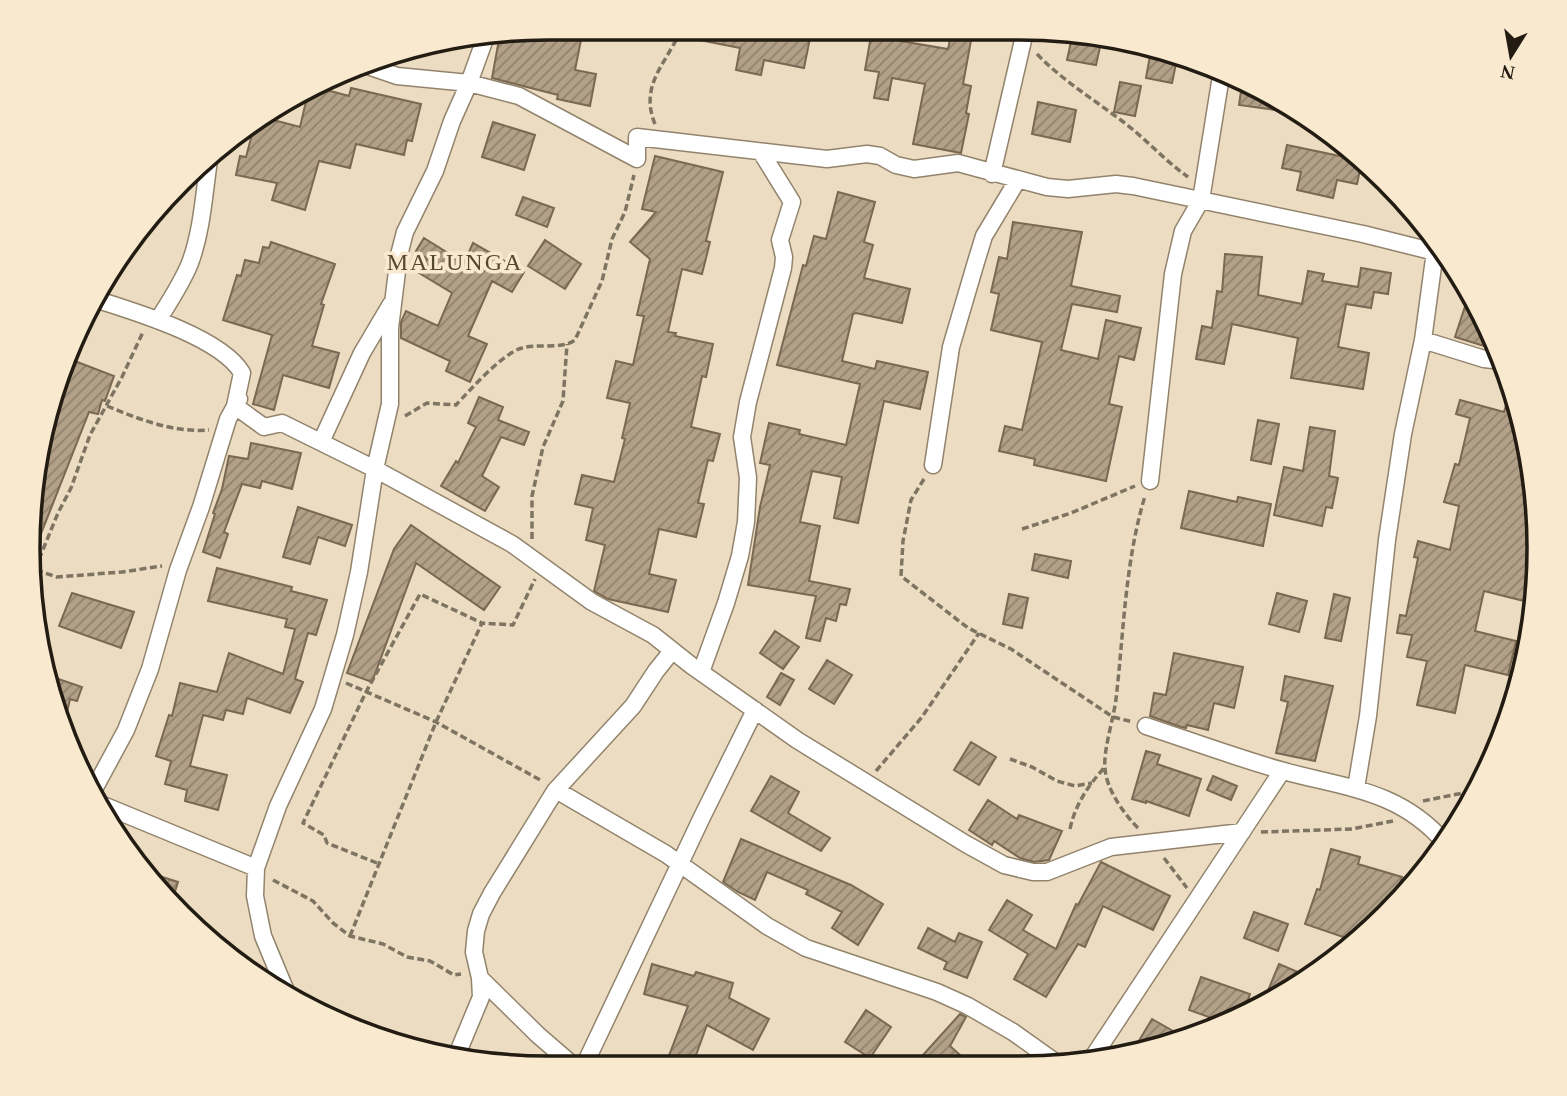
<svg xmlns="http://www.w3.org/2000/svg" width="1567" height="1096" viewBox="0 0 1567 1096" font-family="Georgia,serif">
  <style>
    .building { fill: url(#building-hatch); stroke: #7a6852; stroke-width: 2 }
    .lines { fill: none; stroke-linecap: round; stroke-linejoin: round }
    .minor-casing { stroke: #92846c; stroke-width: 19 }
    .path { stroke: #7e7462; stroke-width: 3.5; stroke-dasharray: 7 3.5; stroke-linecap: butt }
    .minor { stroke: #fff; stroke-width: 16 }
    .labels { text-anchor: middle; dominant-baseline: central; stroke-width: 7; stroke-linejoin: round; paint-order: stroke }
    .quarter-label { font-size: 24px; letter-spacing: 2px; fill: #554831; stroke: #f9e9cf }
    .rim { fill: none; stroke: #221c12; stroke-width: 3.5 }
  </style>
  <defs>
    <pattern id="building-hatch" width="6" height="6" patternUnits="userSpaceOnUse" patternTransform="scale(1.75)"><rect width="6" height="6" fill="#b2a088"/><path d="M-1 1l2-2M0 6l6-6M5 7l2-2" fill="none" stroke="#90826e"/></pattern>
  </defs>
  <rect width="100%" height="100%" fill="#ecdcc2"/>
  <path class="building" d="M548 28H559L558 31 582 35 575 70 596 74 590 106 557 99 558 95 492 78 500 34Z
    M690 30 760 32 811 33 804 68 764 60 761 75 736 70 740 48 689 38Z
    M951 35H972L963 84 971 86 966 113 969 114 961 153 913 144 925 84 892 78 888 100 874 98 879 72 865 70 871 36 948 49Z
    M1072 37 1102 38 1096 65 1067 60Z
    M1151 50 1177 59 1172 83 1146 78Z
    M1120 82 1141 86 1135 116 1114 112Z
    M1242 84 1277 97 1275 110 1239 105Z
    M319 88 349 96 351 88 421 104 412 141 407 140 404 155 356 144 350 168 319 161 305 210 272 200 277 183 236 175 240 156 246 157 256 119 258 116 300 127 308 93Z
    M1038 102 1076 110 1070 142 1032 134Z
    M493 122 535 135 524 170 482 157Z
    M1287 145 1354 159 1361 165 1357 184 1337 180 1333 198 1297 190 1301 172 1282 168Z
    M655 156 723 172 706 241 710 242 702 274 682 269 668 332 676 333 675 336 713 344 706 377 702 376 691 427 720 434 713 461 708 460 698 503 704 504 696 537 659 529 649 574 676 580 668 612 608 599 594 591 605 545 586 540 593 508 575 504 582 475 614 482 625 439 622 438 630 403 607 398 616 361 633 365 644 316 637 315 650 259 630 242 656 212 642 209Z
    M838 192 875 202 864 242 873 245 864 278 910 289 902 323 856 313 853 314 842 361 875 369 877 361 928 372 920 409 884 401 858 523 834 518 842 477 812 471 800 522 820 526 809 581 850 589 846 605 840 604 836 621 826 618 820 641 806 638 816 596 748 585 760 507 770 465 760 463 769 423 800 430 799 434 846 445 860 384 777 365 803 265 806 266 814 236 826 239Z
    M523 197 554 208 547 227 516 215Z
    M1013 222 1082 232 1071 286 1120 296 1117 312 1072 304 1061 350 1098 359 1106 320 1141 328 1134 360 1119 356 1109 404 1122 407 1106 481 1034 465 1035 459 999 451 1005 426 1022 430 1042 342 991 330 999 294 991 292 999 257 1007 259Z
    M424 238 464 263 473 243 524 272 512 292 492 281 468 336 487 344 470 382 446 371 450 361 401 338V322L406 311 438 326 452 293 419 273 427 259 416 251Z
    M545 240 581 264 565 289 528 266Z
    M271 242 335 264 321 304 324 305 312 346 339 353 329 388 283 375 274 410 253 404 272 335 223 320 237 275 241 276 245 260 259 263 263 247 269 248Z
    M1225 254 1262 257 1258 295 1302 304 1308 271 1324 274 1322 281 1358 287 1361 268 1391 273 1388 294 1374 292 1371 308 1346 304 1338 347 1369 353 1363 389 1291 378 1298 338 1232 324 1224 364 1196 359 1202 326 1212 328 1217 291 1222 292Z
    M1470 291 1497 350 1455 337Z
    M67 358 114 376 105 401 102 400 98 414 89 412 35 549 32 481Z
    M1512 385 1534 480 1535 504 1529 529 1536 531 1537 565 1533 564 1524 601 1484 591 1475 631 1516 641 1508 675 1465 665 1455 713 1417 705 1427 661 1407 657 1412 635 1397 633 1400 615 1406 616 1418 558 1414 557 1418 541 1450 550 1459 506 1444 502 1455 464 1459 465 1470 418 1456 414 1460 400 1504 412Z
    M479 397 503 407 498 420 529 432 524 445 501 437 482 476 499 487 485 511 441 486 456 461 458 463 476 427 468 423Z
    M1258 420 1279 424 1271 464 1251 460Z
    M1310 427 1335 431 1329 476 1338 478 1332 508 1326 507 1322 526 1274 515 1284 467 1303 471Z
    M251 443 301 453 292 489 262 481 260 488 242 484 224 532 228 534 220 558 203 552 215 514 213 513 222 489 229 456 248 459Z
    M1189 491 1237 502 1238 497 1271 504 1263 546 1181 528Z
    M298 507 352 525 345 546 318 537 310 564 283 557Z
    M411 525 500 587 484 610 416 563 372 682 347 673 394 549Z
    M1035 554 1071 561 1068 578 1032 570Z
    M217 568 292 587 291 591 327 600 316 635 308 633 295 679 303 682 290 713 247 698 243 714 226 710 223 720 203 715 190 766 227 775 218 810 185 801 187 790 165 784 171 761 156 756 169 715 172 716 180 683 217 692 229 653 283 674 295 629 285 627 287 619 208 601Z
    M72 593 134 612 121 648 59 626Z
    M1277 593 1307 601 1299 632 1269 624Z
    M1009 594 1028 598 1022 628 1003 624Z
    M1334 594 1350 598 1341 641 1325 638Z
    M775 631 799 647 783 669 760 653Z
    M1174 653 1243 667 1234 708 1214 703 1208 730 1187 725 1186 728 1181 727 1150 716 1154 693 1166 695Z
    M827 660 852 675 834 704 809 689Z
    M781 673 794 680 780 705 767 697Z
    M47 675 82 687 77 701 70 699 64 725Z
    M1285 676 1333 686 1315 761 1276 753 1288 702 1281 700Z
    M971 742 996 757 979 785 954 770Z
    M1146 751 1160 755 1157 764 1201 779 1189 816 1146 801V803L1132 799Z
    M771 776 799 792 788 813 830 838 821 851 751 811Z
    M1213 776 1237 786 1231 800 1207 790Z
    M988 800 1017 819 1019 815 1062 831 1049 860 1034 862 1020 858 994 841 992 845 969 830Z
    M741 839 851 885 883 904 858 945 832 928 842 912 806 894 808 890 767 872 755 900 738 892 723 882Z
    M1331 849 1360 857 1358 864 1402 877 1393 905 1358 942 1305 924 1317 889 1320 890Z
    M1101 862 1170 896 1153 930 1103 906 1085 947 1078 944 1046 997 1014 979 1028 954 989 930 1007 900 1032 915 1023 930 1056 949 1076 904 1078 905Z
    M156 875 178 882 171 904 153 884Z
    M1254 912 1288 924 1278 951 1244 938Z
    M928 928 955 942 959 933 982 942 967 978 944 969 947 962 918 948Z
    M652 964 694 976 696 972 733 983 729 998 769 1019 753 1050 707 1025 692 1066H665L688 1006 644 994Z
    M1279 964 1307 976 1262 1005Z
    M1201 977 1250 994 1242 1017 1223 1022 1189 1010Z
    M866 1010 891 1027 870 1058 845 1042Z
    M960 1014 966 1017 950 1046 970 1064 914 1065Z
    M1152 1019 1180 1035 1134 1049Z"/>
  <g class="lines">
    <defs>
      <path id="minor" d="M368 66 397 76 469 83 519 96 637 159V137L827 159 867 154 880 156 896 165 914 169 958 163 1047 187 1068 189 1116 184 1133 186 1363 234 1435 252
        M992 174 1024 36
        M98 300C136 312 222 338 242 373L235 406 264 427 282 423 375 469 512 544 592 602 653 635 692 666 797 740 966 844 1004 865 1033 872H1047L1111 847 1242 832
        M158 320C170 301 182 283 190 263 202 231 204 194 209 160
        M1423 340 1484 359 1503 361
        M321 442 362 353 391 304
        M933 465 951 347 976 262 984 236 1017 181
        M1150 481 1173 274 1183 231 1201 200 1221 76
        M701 672 726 603 740 556 746 522 748 478 742 437 748 402 783 268 784 257 780 240 792 202 761 152
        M1146 726C1191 741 1235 757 1280 770 1343 788 1399 789 1445 843
        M1356 788 1368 716 1387 540 1403 434 1423 340 1436 244
        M556 790 666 854 767 926 806 948 937 992 968 1006 1013 1032 1058 1064
        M92 793 126 730 150 669 178 570 201 507 228 419 239 399
        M98 803 256 868
        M480 978 538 1035 575 1067
        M288 996 263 936 255 896 256 868 278 806 323 709 345 635 359 572 375 469 390 404V328L399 255 405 232 435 171 452 121 469 83 486 36
        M456 1057 481 997 480 978 474 952 476 931 481 914 492 893 555 791 633 706 656 671 672 651
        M1089 1063 1282 771
        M584 1066 702 817 755 710"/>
    </defs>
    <use href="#minor" class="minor-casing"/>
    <path class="path" d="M1037 54C1062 80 1093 99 1122 121 1145 138 1164 160 1188 177
      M655 124C639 85 666 64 681 30
      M107 406C139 419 173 433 209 430
      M405 416 427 403 456 405C470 390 504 352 522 348 539 343 562 350 575 340L602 281 612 239 625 212 634 175
      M924 479 911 500 903 541 901 576 968 628 1011 649 1113 717 1133 722
      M1022 529 1071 513 1135 486
      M532 539V496L543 447 563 401 567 344
      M35 569 58 513 71 488 90 435 122 377 143 332
      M36 570 57 577 122 572 162 566
      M346 683 436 722 542 781
      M1010 759 1032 767 1057 781 1075 786 1092 783
      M876 771 922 717 979 633
      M1423 801 1478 790
      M1138 828C1124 814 1106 789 1105 768 1103 751 1114 717 1116 699 1124 630 1125 562 1145 496
      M1070 829C1075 805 1088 786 1104 768
      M1261 832 1352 829 1393 821
      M1164 858 1187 888
      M377 863 327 843 324 835 303 823 366 692 420 594 482 623
      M273 880 313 901 333 923 350 936 383 944 407 957 430 961 454 975 461 974
      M350 936 436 722 482 623 513 625 535 579
      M392 1042 441 1050
      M473 1054 514 1058 538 1057"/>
    <use href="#minor" class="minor"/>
  </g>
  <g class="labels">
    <g class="quarter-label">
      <text x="455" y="262">MALUNGA</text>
    </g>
  </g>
  <path d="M0 0H1567V1096H0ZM548 40H1019A508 508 0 0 1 1527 548V548A508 508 0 0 1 1019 1056H548A508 508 0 0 1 40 548V548A508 508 0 0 1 548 40Z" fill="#f9e9cf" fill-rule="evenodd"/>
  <path class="rim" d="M548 40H1019A508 508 0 0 1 1527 548V548A508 508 0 0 1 1019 1056H548A508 508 0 0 1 40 548V548A508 508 0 0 1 548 40Z"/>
  <g transform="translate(1511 56) rotate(191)" stroke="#f9e9cf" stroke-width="5" paint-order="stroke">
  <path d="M0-5L12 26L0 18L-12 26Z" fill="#221c12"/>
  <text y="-10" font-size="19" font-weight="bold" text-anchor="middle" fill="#221c12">N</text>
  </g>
</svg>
